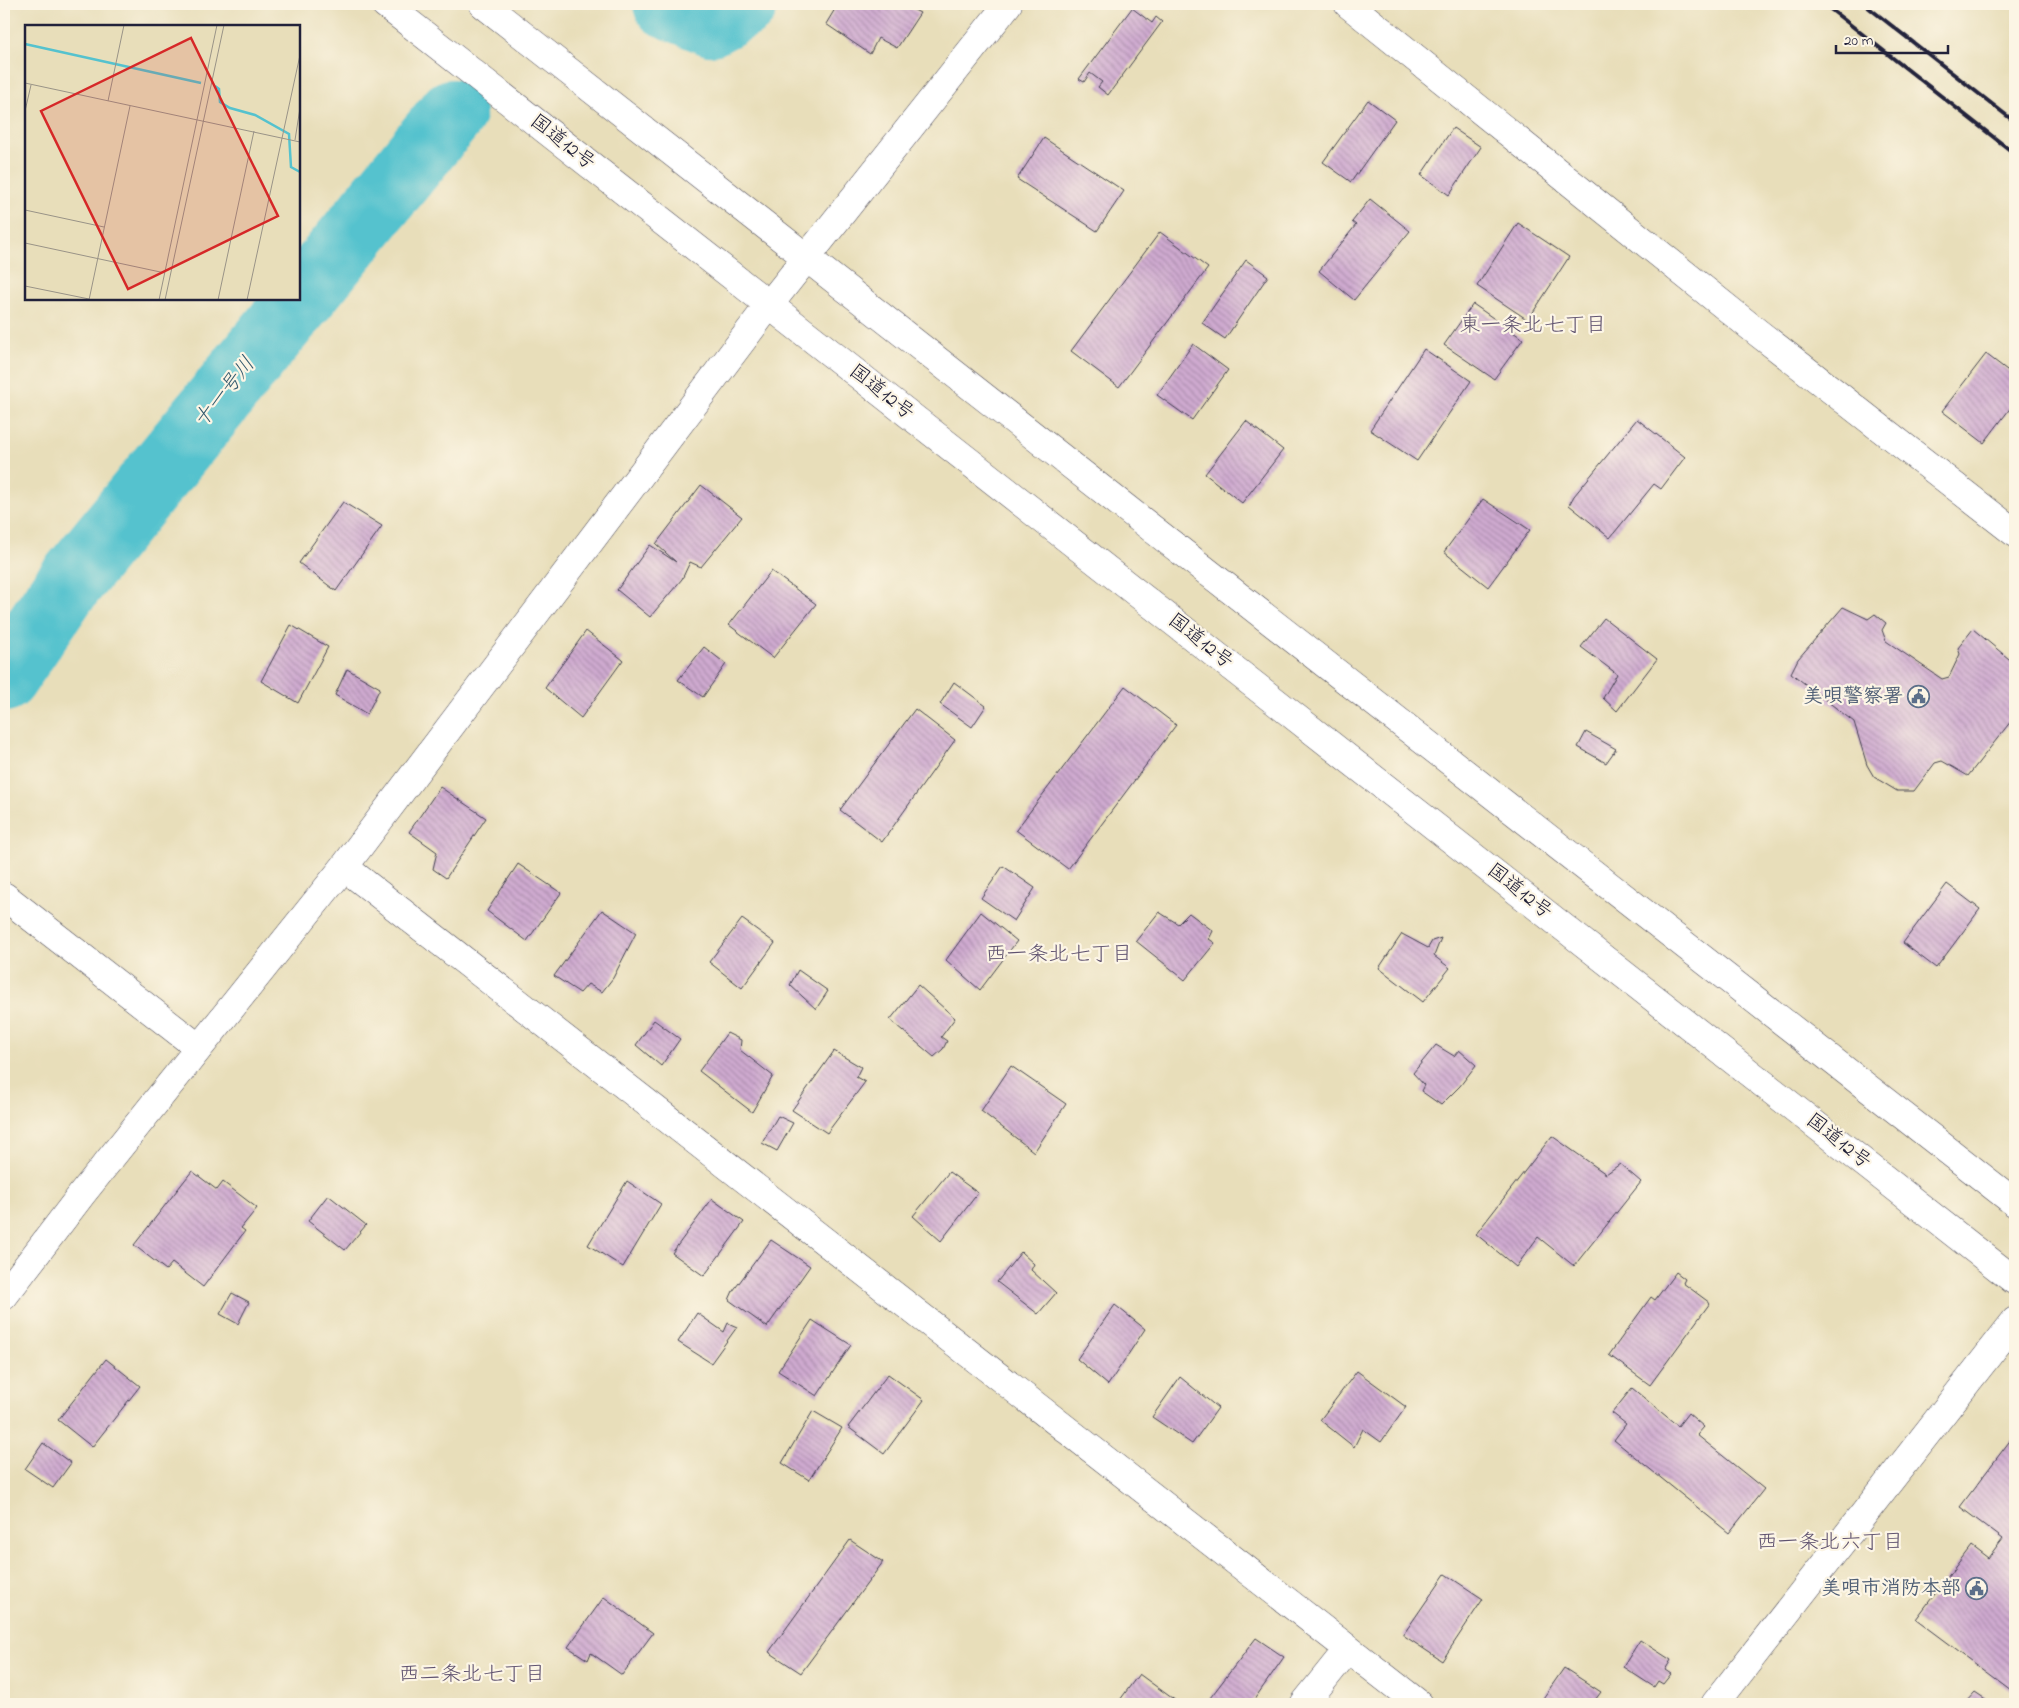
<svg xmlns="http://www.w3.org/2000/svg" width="2019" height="1708" viewBox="0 0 2019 1708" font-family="'Indie Flower','Klee One',sans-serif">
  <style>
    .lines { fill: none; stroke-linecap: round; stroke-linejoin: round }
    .river { stroke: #55c2ce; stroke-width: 68 }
    .building { fill: url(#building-back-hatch) }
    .minor-casing { stroke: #403e4e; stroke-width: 29 }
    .trunk-casing { stroke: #403e4e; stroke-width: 29 }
    .minor { stroke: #fff; stroke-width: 28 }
    .trunk { stroke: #fff; stroke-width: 28 }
    .rail { stroke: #22223b; stroke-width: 4 }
    .labels { text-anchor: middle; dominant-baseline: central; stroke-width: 4.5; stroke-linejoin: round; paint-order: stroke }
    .street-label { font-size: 20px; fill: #22223b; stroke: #fcf5e5 }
    .service-label { font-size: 20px; font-weight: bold; fill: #4e5e75; stroke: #fcf5e5; text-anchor: end }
    .neighbourhood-label { font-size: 21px; fill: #5f526f; stroke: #fcf5e5 }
    .water-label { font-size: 21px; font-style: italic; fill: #345a6e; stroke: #fcf5e5 }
    .inset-river { fill: none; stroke: #55c2ce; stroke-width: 2.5 }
    .inset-road { fill: none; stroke: #999387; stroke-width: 1 }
    .view { fill: #d62828; fill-opacity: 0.15; stroke: #d62828; stroke-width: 2.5 }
    .inset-edge { fill: none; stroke: #22223b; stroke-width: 2.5 }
  </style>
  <defs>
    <pattern id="building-back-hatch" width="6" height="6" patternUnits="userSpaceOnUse" patternTransform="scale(1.25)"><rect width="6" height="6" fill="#cfaad0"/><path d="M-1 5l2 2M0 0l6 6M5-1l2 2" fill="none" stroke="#a88aaa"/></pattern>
  </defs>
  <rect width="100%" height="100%" fill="#fcf5e5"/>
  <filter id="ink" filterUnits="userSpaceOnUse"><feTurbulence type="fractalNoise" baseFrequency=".02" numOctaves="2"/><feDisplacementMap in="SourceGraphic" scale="10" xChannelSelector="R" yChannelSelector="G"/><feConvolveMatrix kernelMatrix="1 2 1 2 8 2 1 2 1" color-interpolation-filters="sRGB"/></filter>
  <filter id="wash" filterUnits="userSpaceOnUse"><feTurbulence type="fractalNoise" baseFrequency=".0096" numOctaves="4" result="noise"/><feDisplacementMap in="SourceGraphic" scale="20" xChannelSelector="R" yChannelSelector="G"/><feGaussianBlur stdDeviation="1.12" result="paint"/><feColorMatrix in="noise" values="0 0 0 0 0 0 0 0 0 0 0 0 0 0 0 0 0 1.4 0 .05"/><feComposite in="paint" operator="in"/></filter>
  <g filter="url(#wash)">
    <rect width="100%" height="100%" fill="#e8deba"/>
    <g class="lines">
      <path class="river" d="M667 4 711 22 744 4
        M4 678 63 591 452 113"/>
    </g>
    <g id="blocks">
      <path class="building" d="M838 4H903L920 13 897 48 878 38 870 54 826 24Z
        M1132 8 1152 23 1156 17 1162 22 1108 95 1098 87 1102 82 1090 73 1084 82 1079 79Z
        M1368 100 1395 120 1351 182 1323 162Z
        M1453 128 1481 147 1449 195 1421 175Z
        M1044 138 1124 191 1097 231 1017 179Z
        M1370 199 1410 231 1354 300 1319 271 1356 225 1352 222Z
        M1518 223 1569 257 1528 320 1477 286Z
        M1160 232 1208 268 1119 387 1071 351Z
        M1246 260 1268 276 1225 339 1202 323Z
        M1473 304 1523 339 1494 379 1444 345Z
        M1193 344 1228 370 1192 420 1157 395Z
        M1424 349 1471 381 1417 461 1370 430Z
        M1986 354 2015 376V402L1984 443 1942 411Z
        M1637 419 1685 457 1661 489 1654 484 1610 538 1569 505 1574 496Z
        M1246 421 1283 450 1242 503 1205 474Z
        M701 485 742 517 701 567 690 562 682 579 650 617 617 590 650 545 676 562 656 544Z
        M1483 499 1530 530 1488 587 1444 552Z
        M343 502 382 526 336 591 299 563Z
        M771 571 816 604 773 658 729 625Z
        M1843 607 1868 619 1875 614 1886 623 1882 630 1886 641 1942 679 1949 677 1960 654 1958 648 1973 629 2015 664V716L1968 776 1942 761 1935 763 1914 791H1897L1874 777 1867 765 1854 722 1791 673 1798 659Z
        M1604 618 1657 659 1617 711 1603 698 1617 674 1581 647Z
        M291 625 328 647 298 703 261 681Z
        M586 631 623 660 581 718 545 688Z
        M704 647 726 664 703 697 678 680Z
        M347 669 380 688 367 714 335 695Z
        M954 682 986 706 972 727 940 704Z
        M1125 686 1176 725 1068 869 1016 830Z
        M915 709 955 740 882 842 840 810Z
        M1586 732 1616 749 1606 763 1578 747Z
        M440 787 486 818 446 878 433 869 437 852 409 832Z
        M518 864 561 893 527 941 487 911Z
        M1003 866 1035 888 1014 921 981 898Z
        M1947 884 1980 909 1936 968 1903 943Z
        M602 910 636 933 613 978 602 992 588 984 580 993 554 976Z
        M981 912 1017 941 980 990 946 960Z
        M1159 912 1178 924 1189 913 1213 931 1209 939 1215 943 1185 980 1136 941Z
        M742 919 775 943 742 988 709 962Z
        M1402 934 1428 948 1432 941 1441 938 1434 956 1450 968 1423 1002 1379 968Z
        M798 970 828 991 816 1009 790 985Z
        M918 985 955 1018 941 1037 947 1041 943 1049 934 1057 890 1020Z
        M654 1020 680 1039 661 1066 636 1045Z
        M727 1033 741 1040 740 1050 773 1076 752 1112 699 1071Z
        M1436 1045 1454 1056 1459 1050 1476 1065 1460 1086 1441 1105 1421 1091 1424 1085 1413 1073Z
        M834 1051 861 1067 856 1077 865 1082 827 1133 792 1110Z
        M1011 1066 1066 1104 1034 1152 981 1111Z
        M778 1116 793 1123 777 1151 762 1143Z
        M1552 1136 1606 1174 1620 1164 1641 1182 1574 1266 1538 1237 1516 1267 1476 1234Z
        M192 1171 217 1190 223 1182 257 1208 241 1228 245 1231 203 1287 172 1263 166 1270 134 1245Z
        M949 1172 978 1193 941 1241 913 1216Z
        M627 1181 661 1204 623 1267 588 1245Z
        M328 1195 366 1225 345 1250 308 1221Z
        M712 1199 744 1222 704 1276 672 1253Z
        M771 1240 810 1266 767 1327 729 1300 733 1291Z
        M1021 1252 1034 1264 1031 1270 1056 1293 1038 1314 997 1282Z
        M1676 1272 1685 1279 1683 1283 1710 1303 1650 1385 1609 1355 1651 1297 1655 1300Z
        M232 1293 249 1302 238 1324 220 1314Z
        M1115 1305 1145 1329 1108 1385 1077 1359Z
        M697 1313 724 1332 728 1323 737 1327 711 1363 678 1342Z
        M812 1320 851 1345 817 1396 778 1371Z
        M106 1359 140 1386 92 1447 58 1420Z
        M1357 1371 1406 1407 1381 1442 1363 1429 1354 1447 1320 1420Z
        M888 1374 924 1400 884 1454 848 1427Z
        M1180 1377 1218 1408 1192 1444 1152 1417Z
        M1632 1388 1678 1426 1688 1413 1704 1427 1697 1435 1764 1489 1729 1533 1614 1440 1626 1424 1612 1413Z
        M813 1411 842 1428 809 1480 782 1463Z
        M2015 1434V1693L1916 1619 1971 1546 1988 1559 2003 1539 1960 1507Z
        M43 1443 71 1463 53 1488 25 1469Z
        M850 1540 883 1562 801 1673 769 1652Z
        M1445 1574 1483 1599 1442 1661 1403 1635Z
        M604 1597 653 1633 622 1675 591 1653 588 1660 568 1647Z
        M1256 1638 1284 1657 1251 1704H1218L1210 1698Z
        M1640 1640 1671 1660 1665 1670 1671 1674 1663 1684 1658 1681 1654 1687 1623 1667Z
        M1564 1668 1601 1692 1592 1704H1539Z
        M1139 1674 1176 1701 1173 1704H1117Z
        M1975 1692 1993 1704H1964Z"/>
    </g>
  </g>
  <g filter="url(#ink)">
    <use href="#blocks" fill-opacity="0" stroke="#403e4e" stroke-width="1"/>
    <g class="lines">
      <defs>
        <path id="minor" d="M1348 4 1757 332 2015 533
          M344 867 1419 1704
          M4 896 199 1048
          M4 1296 82 1194 344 867 769 305 1008 4
          M1304 1704 1348 1649
          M1715 1704 2015 1321"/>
        <path id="trunk" d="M385 4 2015 1281
          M483 4C992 406 1505 802 2015 1203"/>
      </defs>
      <use href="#minor" class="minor-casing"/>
      <use href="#trunk" class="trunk-casing"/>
      <use href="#minor" class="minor"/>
      <use href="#trunk" class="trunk"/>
      <path class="rail" d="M1824 4 2015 154
        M1864 4 2015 122"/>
    </g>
  </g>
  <defs>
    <symbol id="civic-ring" viewBox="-11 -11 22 22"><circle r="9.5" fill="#fcf5e5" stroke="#5c6f8a" stroke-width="1.5"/><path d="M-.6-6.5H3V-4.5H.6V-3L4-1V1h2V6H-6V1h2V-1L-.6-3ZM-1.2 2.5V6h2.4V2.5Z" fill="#5c6f8a"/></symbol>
  </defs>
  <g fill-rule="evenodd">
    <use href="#civic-ring" x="1906" y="684" width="25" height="25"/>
    <use href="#civic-ring" x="1964" y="1576" width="25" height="25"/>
  </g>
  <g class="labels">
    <g class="street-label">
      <text transform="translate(562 143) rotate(38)">国道12号</text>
      <text transform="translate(881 393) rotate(38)">国道12号</text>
      <text transform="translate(1200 642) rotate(38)">国道12号</text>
      <text transform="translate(1519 892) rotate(38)">国道12号</text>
      <text transform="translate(1838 1142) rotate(38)">国道12号</text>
    </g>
    <g class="service-label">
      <text x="1903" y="697">美唄警察署</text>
      <text x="1961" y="1589">美唄市消防本部</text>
    </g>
    <g class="neighbourhood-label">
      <text x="1533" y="326">東一条北七丁目</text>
      <text x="1059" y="955">西一条北七丁目</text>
      <text x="1830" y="1543">西一条北六丁目</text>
      <text x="472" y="1675">西二条北七丁目</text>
    </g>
    <g class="water-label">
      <text transform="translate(225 393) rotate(-51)">十一号川</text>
    </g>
  </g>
  <g transform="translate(25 25)">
    <rect width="275" height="275" fill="#e8deba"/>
    <path class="inset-river" d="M0 19 176 58M190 61 194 64 195 77 205 83 230 90 264 109 266 142 275 147"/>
    <path class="inset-road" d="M0 58 275 117M83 76 99 0M0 86 6 60M270 115 275 83M0 185 79 202M0 218 140 248M0 261 64 274M64 275 105 81M134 275 192 0M140 275 199 0M193 275 229 106M222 275 275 30"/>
    <path class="view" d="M166 13 253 191 103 264 16 86Z"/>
    <rect width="275" height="275" class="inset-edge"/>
  </g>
  <rect width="2019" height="1708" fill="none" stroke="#fcf5e5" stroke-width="20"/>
  <path d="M1836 45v8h112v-8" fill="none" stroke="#22223b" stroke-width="2.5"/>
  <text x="1844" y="45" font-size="15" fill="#22223b" stroke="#fcf5e5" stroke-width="4" paint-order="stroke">20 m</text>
</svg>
